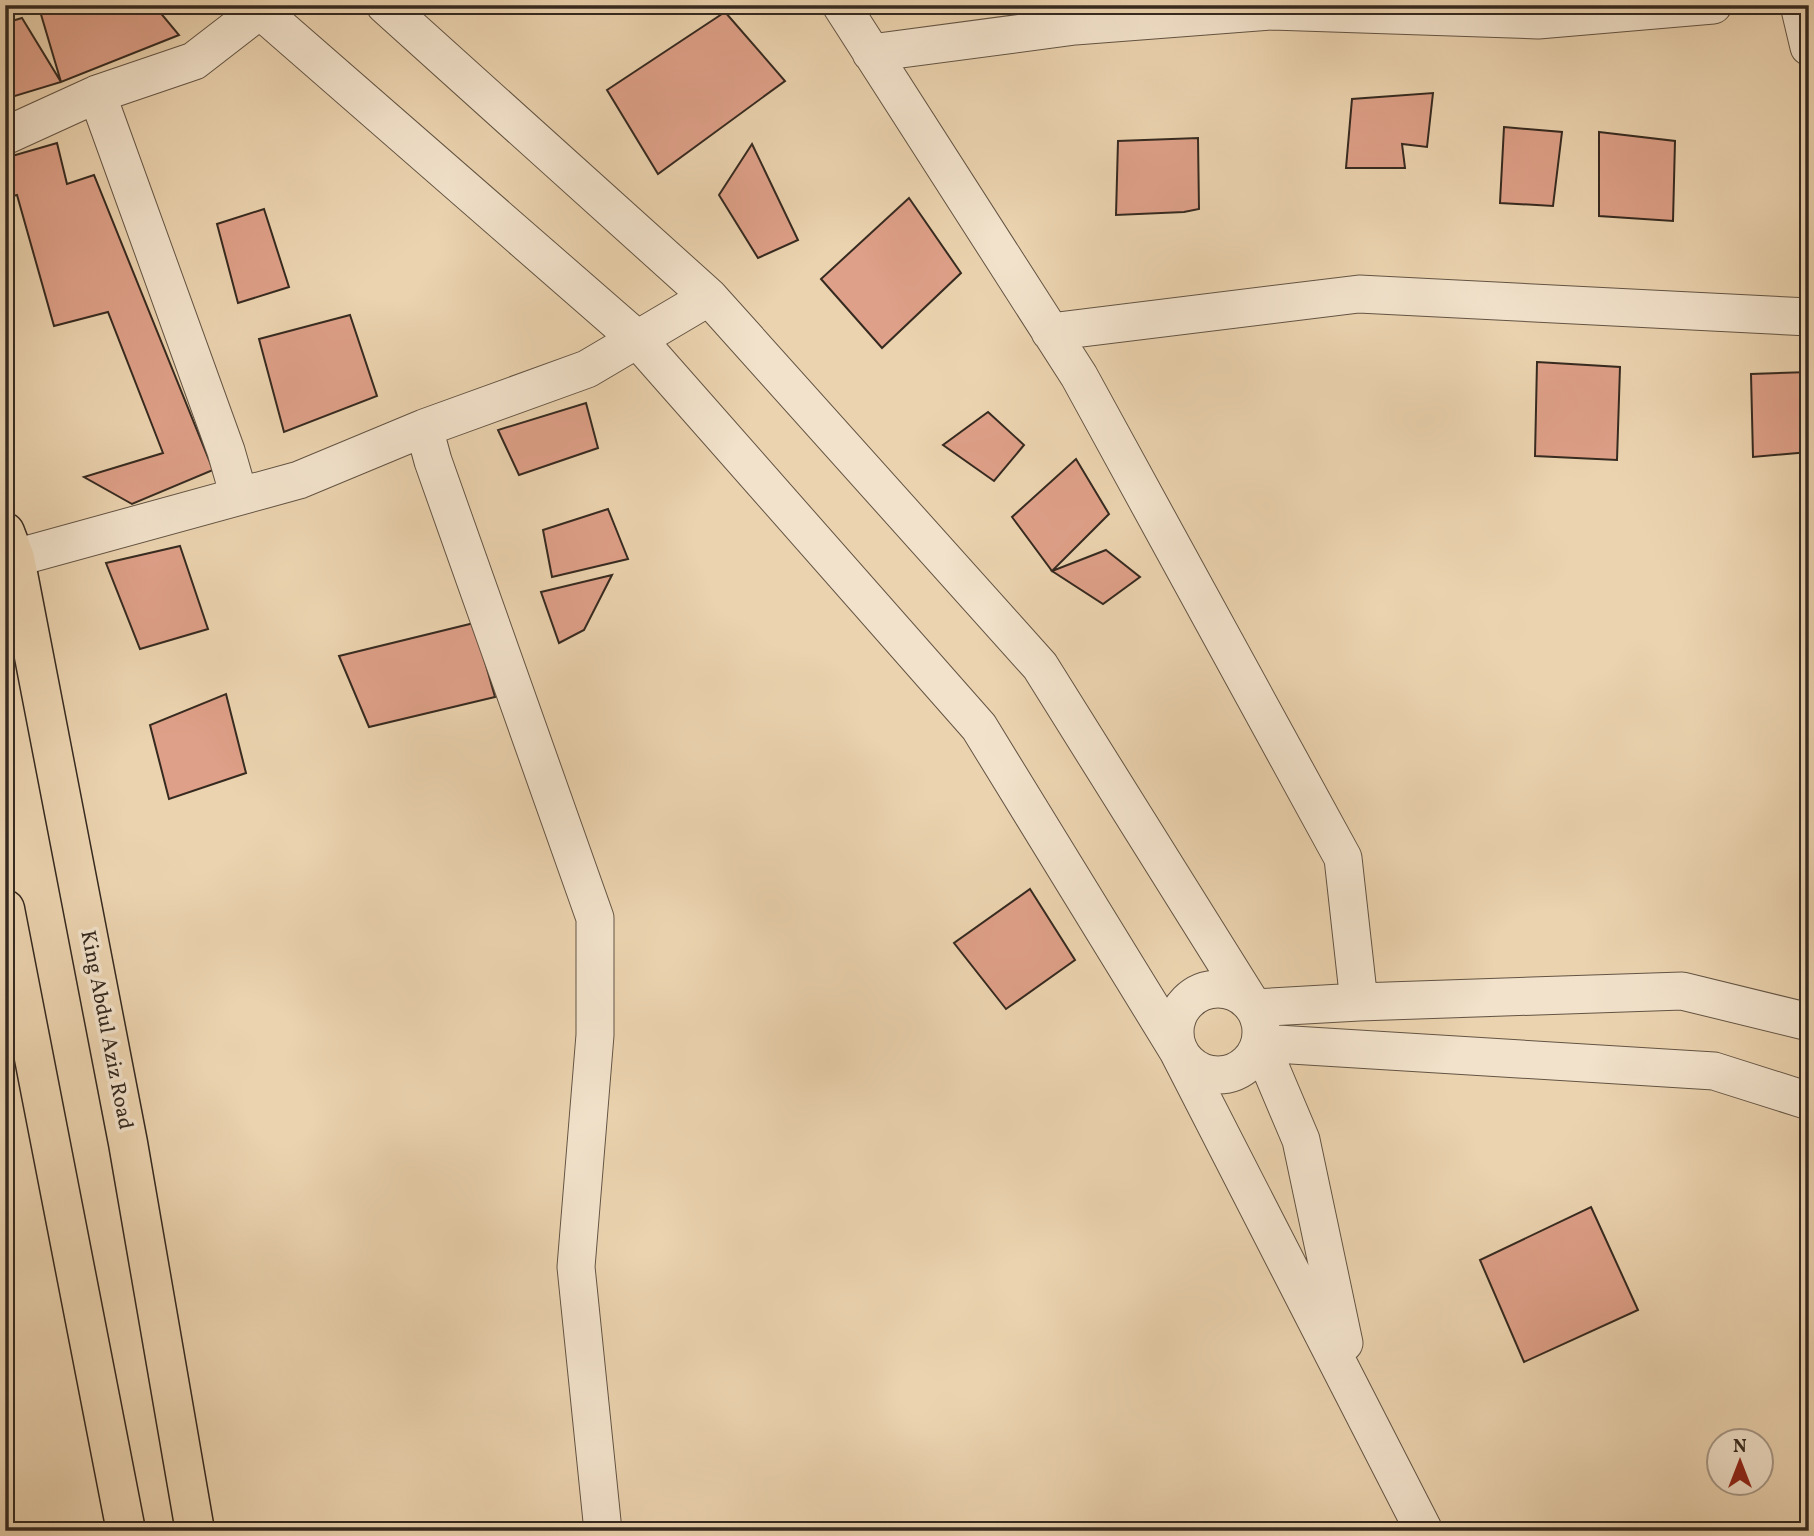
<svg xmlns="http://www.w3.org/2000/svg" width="1814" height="1536" viewBox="0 0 1814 1536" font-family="Vollkorn,serif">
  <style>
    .building { fill: #dea088; stroke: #362a20; stroke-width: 2 }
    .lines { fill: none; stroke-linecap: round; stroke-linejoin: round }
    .street-casing { stroke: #635444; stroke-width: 39 }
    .primary-casing { stroke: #362a20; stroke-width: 41 }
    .street { stroke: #f2e2cb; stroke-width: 37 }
    .primary { stroke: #ebd3af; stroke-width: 38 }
    .labels { text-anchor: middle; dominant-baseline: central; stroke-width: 7; stroke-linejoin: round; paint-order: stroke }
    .street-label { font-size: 21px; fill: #362a20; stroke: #f2e2cb }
  </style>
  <rect width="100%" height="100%" fill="#ebd3af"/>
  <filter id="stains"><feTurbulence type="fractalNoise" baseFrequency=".00286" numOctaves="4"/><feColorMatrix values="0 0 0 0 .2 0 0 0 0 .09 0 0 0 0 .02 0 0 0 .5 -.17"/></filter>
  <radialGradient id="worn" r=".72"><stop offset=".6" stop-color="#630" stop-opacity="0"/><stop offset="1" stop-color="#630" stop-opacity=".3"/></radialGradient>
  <path class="building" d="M55 5H154L179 35 61 82 40 11Z
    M725 12 785 81 658 174 607 90Z
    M22 18 61 82 5 99V23Z
    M1433 93 1427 147 1402 144 1405 168H1346L1352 99Z
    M1504 127 1562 132 1553 206 1500 203Z
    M1599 132 1675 141 1673 221 1599 216Z
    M1198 138 1199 209 1184 212 1116 215 1118 141Z
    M57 143 67 184 94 175 213 470 132 504 84 477 163 453 108 312 54 326 17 195 5 198V158Z
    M752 144 798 240 758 258 719 195Z
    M909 198 961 273 882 348 821 279Z
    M264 209 289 287 238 303 217 224Z
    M350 315 377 396 284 432 259 339Z
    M1537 362 1620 367 1617 460 1535 456Z
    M1809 372V452L1753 457 1751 374Z
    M586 403 598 448 519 475 498 430Z
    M988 412 1024 445 994 481 943 445Z
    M1076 459 1109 514 1052 571 1012 517Z
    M608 509 628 559 552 577 543 530Z
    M180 546 208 629 140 649 106 563Z
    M1106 550 1140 577 1103 604 1052 571Z
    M612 575 584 630 559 643 541 592Z
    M474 623 495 697 369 727 339 656Z
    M226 694 246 773 169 799 150 725Z
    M1030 889 1075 960 1006 1009 954 943Z
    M1591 1207 1638 1310 1524 1362 1480 1260Z"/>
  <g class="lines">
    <defs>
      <path id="street" d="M254 5 637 339 979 727 1178 1051 1424 1531
        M385 5 709 297 1040 666 1254 1008 1359 1002 1682 991 1809 1022
        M841 5 1079 376 1343 858 1359 1002
        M1799 5 1809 47
        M871 53 1075 26 1272 11 1538 20 1713 5
        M97 94 226 451 239 496
        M5 136 97 94 194 61 260 10
        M1050 332 1359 294 1809 317
        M424 428 433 461 595 918V1035L576 1267 603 1531
        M15 558 299 480 424 428 587 369 709 297
        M1175 1032a43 43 0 1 1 86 0a43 43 0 1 1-86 0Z
        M1344 1343 1301 1140 1260 1043 1714 1071 1809 1101"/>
      <path id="primary" d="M5 532 15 558 128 1143 195 1531
        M5 909 126 1531"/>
    </defs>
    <use href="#street" class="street-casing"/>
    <use href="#primary" class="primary-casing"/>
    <use href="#street" class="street"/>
    <use href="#primary" class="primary"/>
  </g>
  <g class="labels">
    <g class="street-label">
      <text transform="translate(106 1030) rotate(79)">King Abdul Aziz Road</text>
    </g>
  </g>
  <rect width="1814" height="1536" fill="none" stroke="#ebd3af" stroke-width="28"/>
  <rect x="7" y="7" width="1800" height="1522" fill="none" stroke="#362a20" stroke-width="3.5"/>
  <rect x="14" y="14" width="1786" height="1508" fill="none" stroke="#362a20" stroke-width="2"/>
  <g transform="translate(1740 1462)"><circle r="33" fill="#f2e2cb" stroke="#a79887" stroke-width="2"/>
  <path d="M0-5L12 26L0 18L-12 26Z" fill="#8f2418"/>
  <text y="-10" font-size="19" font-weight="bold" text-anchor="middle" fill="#362a20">N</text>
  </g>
  <rect width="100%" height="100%" filter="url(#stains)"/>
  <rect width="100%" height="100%" fill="url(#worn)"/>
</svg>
